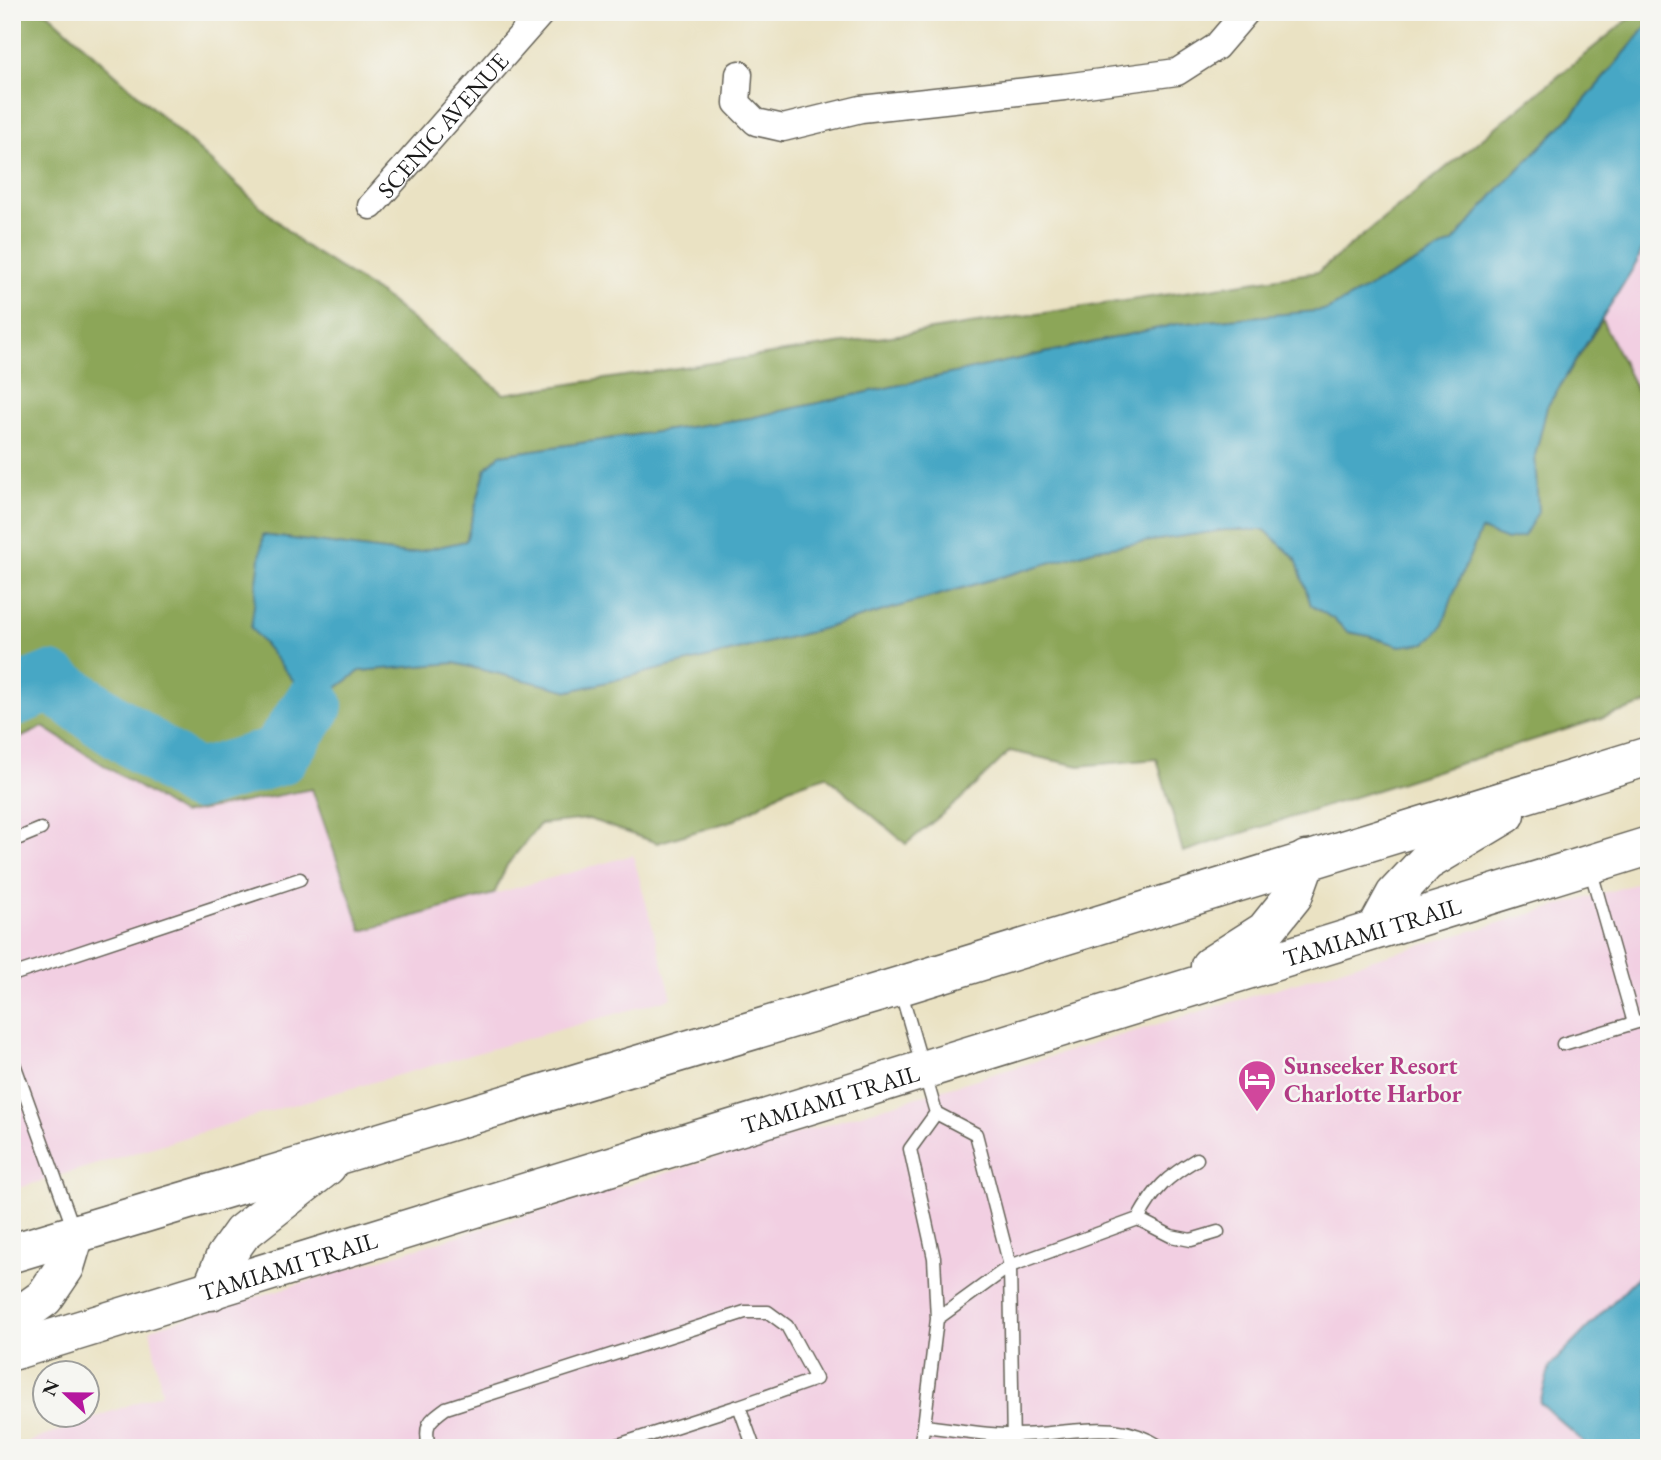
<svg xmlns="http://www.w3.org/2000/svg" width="1661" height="1460" viewBox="0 0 1661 1460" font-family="'EB Garamond',serif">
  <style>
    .built { fill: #f2cfe2 }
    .forest { fill: #8ca658; stroke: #54613a; stroke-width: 2 }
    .water { fill: #46a7c5; stroke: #316270; stroke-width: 2 }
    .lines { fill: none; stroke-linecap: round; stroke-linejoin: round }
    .river { stroke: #46a7c5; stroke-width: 60 }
    .service-casing { stroke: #646156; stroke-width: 15 }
    .minor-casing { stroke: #646156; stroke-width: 29 }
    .primary-casing { stroke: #646156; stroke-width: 41 }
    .service { stroke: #fff; stroke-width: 12 }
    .minor { stroke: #fff; stroke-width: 26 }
    .primary { stroke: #fff; stroke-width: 38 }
    .labels { text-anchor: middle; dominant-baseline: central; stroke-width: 5; stroke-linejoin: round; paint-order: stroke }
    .street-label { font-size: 24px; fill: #1c1c1c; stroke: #f6f6f2 }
    .hotel-label { font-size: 24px; font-weight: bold; fill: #b23c85; stroke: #f6f6f2; text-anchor: start }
  </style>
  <rect width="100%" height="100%" fill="#f6f6f2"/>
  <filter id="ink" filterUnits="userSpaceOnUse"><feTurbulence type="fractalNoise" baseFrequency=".0143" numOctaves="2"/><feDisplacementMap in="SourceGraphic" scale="14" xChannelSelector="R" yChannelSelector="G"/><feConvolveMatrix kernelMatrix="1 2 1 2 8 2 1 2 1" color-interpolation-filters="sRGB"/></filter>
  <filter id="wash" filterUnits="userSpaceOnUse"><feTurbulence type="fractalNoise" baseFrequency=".00686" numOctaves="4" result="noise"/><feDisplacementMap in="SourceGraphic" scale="28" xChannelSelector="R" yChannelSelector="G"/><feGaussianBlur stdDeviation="1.57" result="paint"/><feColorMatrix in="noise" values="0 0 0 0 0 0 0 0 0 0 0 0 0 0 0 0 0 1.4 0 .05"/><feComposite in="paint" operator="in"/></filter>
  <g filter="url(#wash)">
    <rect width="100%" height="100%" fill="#eae2c3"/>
    <path class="built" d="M1649 232V416L1602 320 1637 262Z
      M43 727 182 814 312 789 362 931 633 855 672 998 278 1109 12 1190V742Z
      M1649 880V1265L1550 1366 1540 1403 1590 1448H12L162 1393 150 1329 1370 960Z"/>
    <path class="forest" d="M12 12H47L302 244 382 295 504 394 1318 272 1637 12H1641L1649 24 1575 112 1500 188 1453 242 1327 310 1177 324 750 418 500 455 486 468 466 541 407 554 263 535 313 705 360 671 454 663 570 691 811 632 1097 549 1225 530H1265L1296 559 1311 605 1335 620 1347 632 1369 636 1400 646 1442 627 1456 587 1481 529 1507 540 1538 512 1535 455 1547 407 1602 320 1649 416V703L1183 852 1157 759 1079 766 1010 751 962 798 906 844 826 776 789 788 735 820 657 843 589 819 540 824 507 865 494 894 362 931 312 789 182 814 43 727 12 742Z"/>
    <path class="water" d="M1649 24V232L1637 262 1547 407 1535 456 1538 512 1524 536 1507 540 1481 530 1456 587 1442 627 1426 643 1400 646 1369 636 1348 632 1335 620 1311 605 1296 559 1265 530H1225L1097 549 811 632 570 691 454 663 360 671 313 705 251 628 263 535 407 554 466 541 486 468 500 455 750 418 1177 324 1327 310 1453 242 1500 188 1575 112Z
      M1649 1265V1448H1590L1540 1403 1550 1366Z"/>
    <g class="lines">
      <path class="river" d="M12 697 50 682 196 780 278 756 313 705"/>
    </g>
  </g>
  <g filter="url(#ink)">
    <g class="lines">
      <defs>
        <path id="service" d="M12 841 41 829
          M1590 868 1634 1023 1649 1019
          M12 975 300 879
          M900 989 936 1113 976 1134 1010 1266 1013 1448
          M1563 1044 1634 1023
          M12 1058 74 1230
          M1138 1219 1171 1236 1191 1240 1218 1232
          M937 1319 1010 1266 1138 1219C1155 1188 1167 1177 1197 1159
          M739 1406 754 1448
          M924 1426C954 1429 986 1436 1016 1435 1073 1435 1111 1415 1163 1448
          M429 1448C424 1425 428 1421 446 1408L745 1312H768L787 1326 816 1379 739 1406 609 1448
          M919 1448 924 1426 937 1319 934 1258 910 1149 936 1113"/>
        <g id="minor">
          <path d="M739 74 737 103 756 122 783 128 861 109 1064 87 1177 72 1216 47 1246 12"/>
          <path id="s1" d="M371 206 542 12"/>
        </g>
        <g id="primary">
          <path d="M1377 928 1395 895 1426 862 1506 814"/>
          <path d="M1210 966 1265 931 1293 896 1306 860"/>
          <path d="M12 1253 900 986 1649 756"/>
          <path d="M211 1291 225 1257 242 1233 327 1166"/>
          <path d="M12 1321 44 1298 65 1267 75 1234"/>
          <path id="s2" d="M12 1351 1649 846"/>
        </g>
      </defs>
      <use href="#service" class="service-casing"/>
      <use href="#minor" class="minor-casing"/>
      <use href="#primary" class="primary-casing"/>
      <use href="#service" class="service"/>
      <use href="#minor" class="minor"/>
      <use href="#primary" class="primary"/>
    </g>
  </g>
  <defs>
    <symbol id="hotel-pin" viewBox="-11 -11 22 30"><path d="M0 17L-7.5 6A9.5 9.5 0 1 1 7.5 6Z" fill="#d1479c" stroke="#f6f6f2"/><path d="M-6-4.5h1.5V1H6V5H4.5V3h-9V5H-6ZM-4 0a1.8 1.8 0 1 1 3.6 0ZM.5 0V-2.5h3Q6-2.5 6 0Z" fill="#fff"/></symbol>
  </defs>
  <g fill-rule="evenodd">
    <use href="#hotel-pin" x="1235" y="1057" width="44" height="60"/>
  </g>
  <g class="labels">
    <g class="street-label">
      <text stroke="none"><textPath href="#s1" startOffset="108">SCENIC AVENUE</textPath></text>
      <text stroke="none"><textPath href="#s2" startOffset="1423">TAMIAMI TRAIL</textPath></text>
      <text stroke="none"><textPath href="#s2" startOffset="856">TAMIAMI TRAIL</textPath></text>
      <text stroke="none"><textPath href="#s2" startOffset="289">TAMIAMI TRAIL</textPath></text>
    </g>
    <g class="hotel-label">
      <text x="1284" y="1065">Sunseeker Resort<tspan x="1284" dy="28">Charlotte Harbor</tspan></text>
    </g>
  </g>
  <rect width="1661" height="1460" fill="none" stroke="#f6f6f2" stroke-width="42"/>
  <g transform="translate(66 1394) rotate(292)"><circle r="33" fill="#f6f6f2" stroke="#9f9f9c" stroke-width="2"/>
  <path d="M0-5L12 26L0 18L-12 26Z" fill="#b5179e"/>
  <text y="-10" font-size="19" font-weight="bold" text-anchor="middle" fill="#1c1c1c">N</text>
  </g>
</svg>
